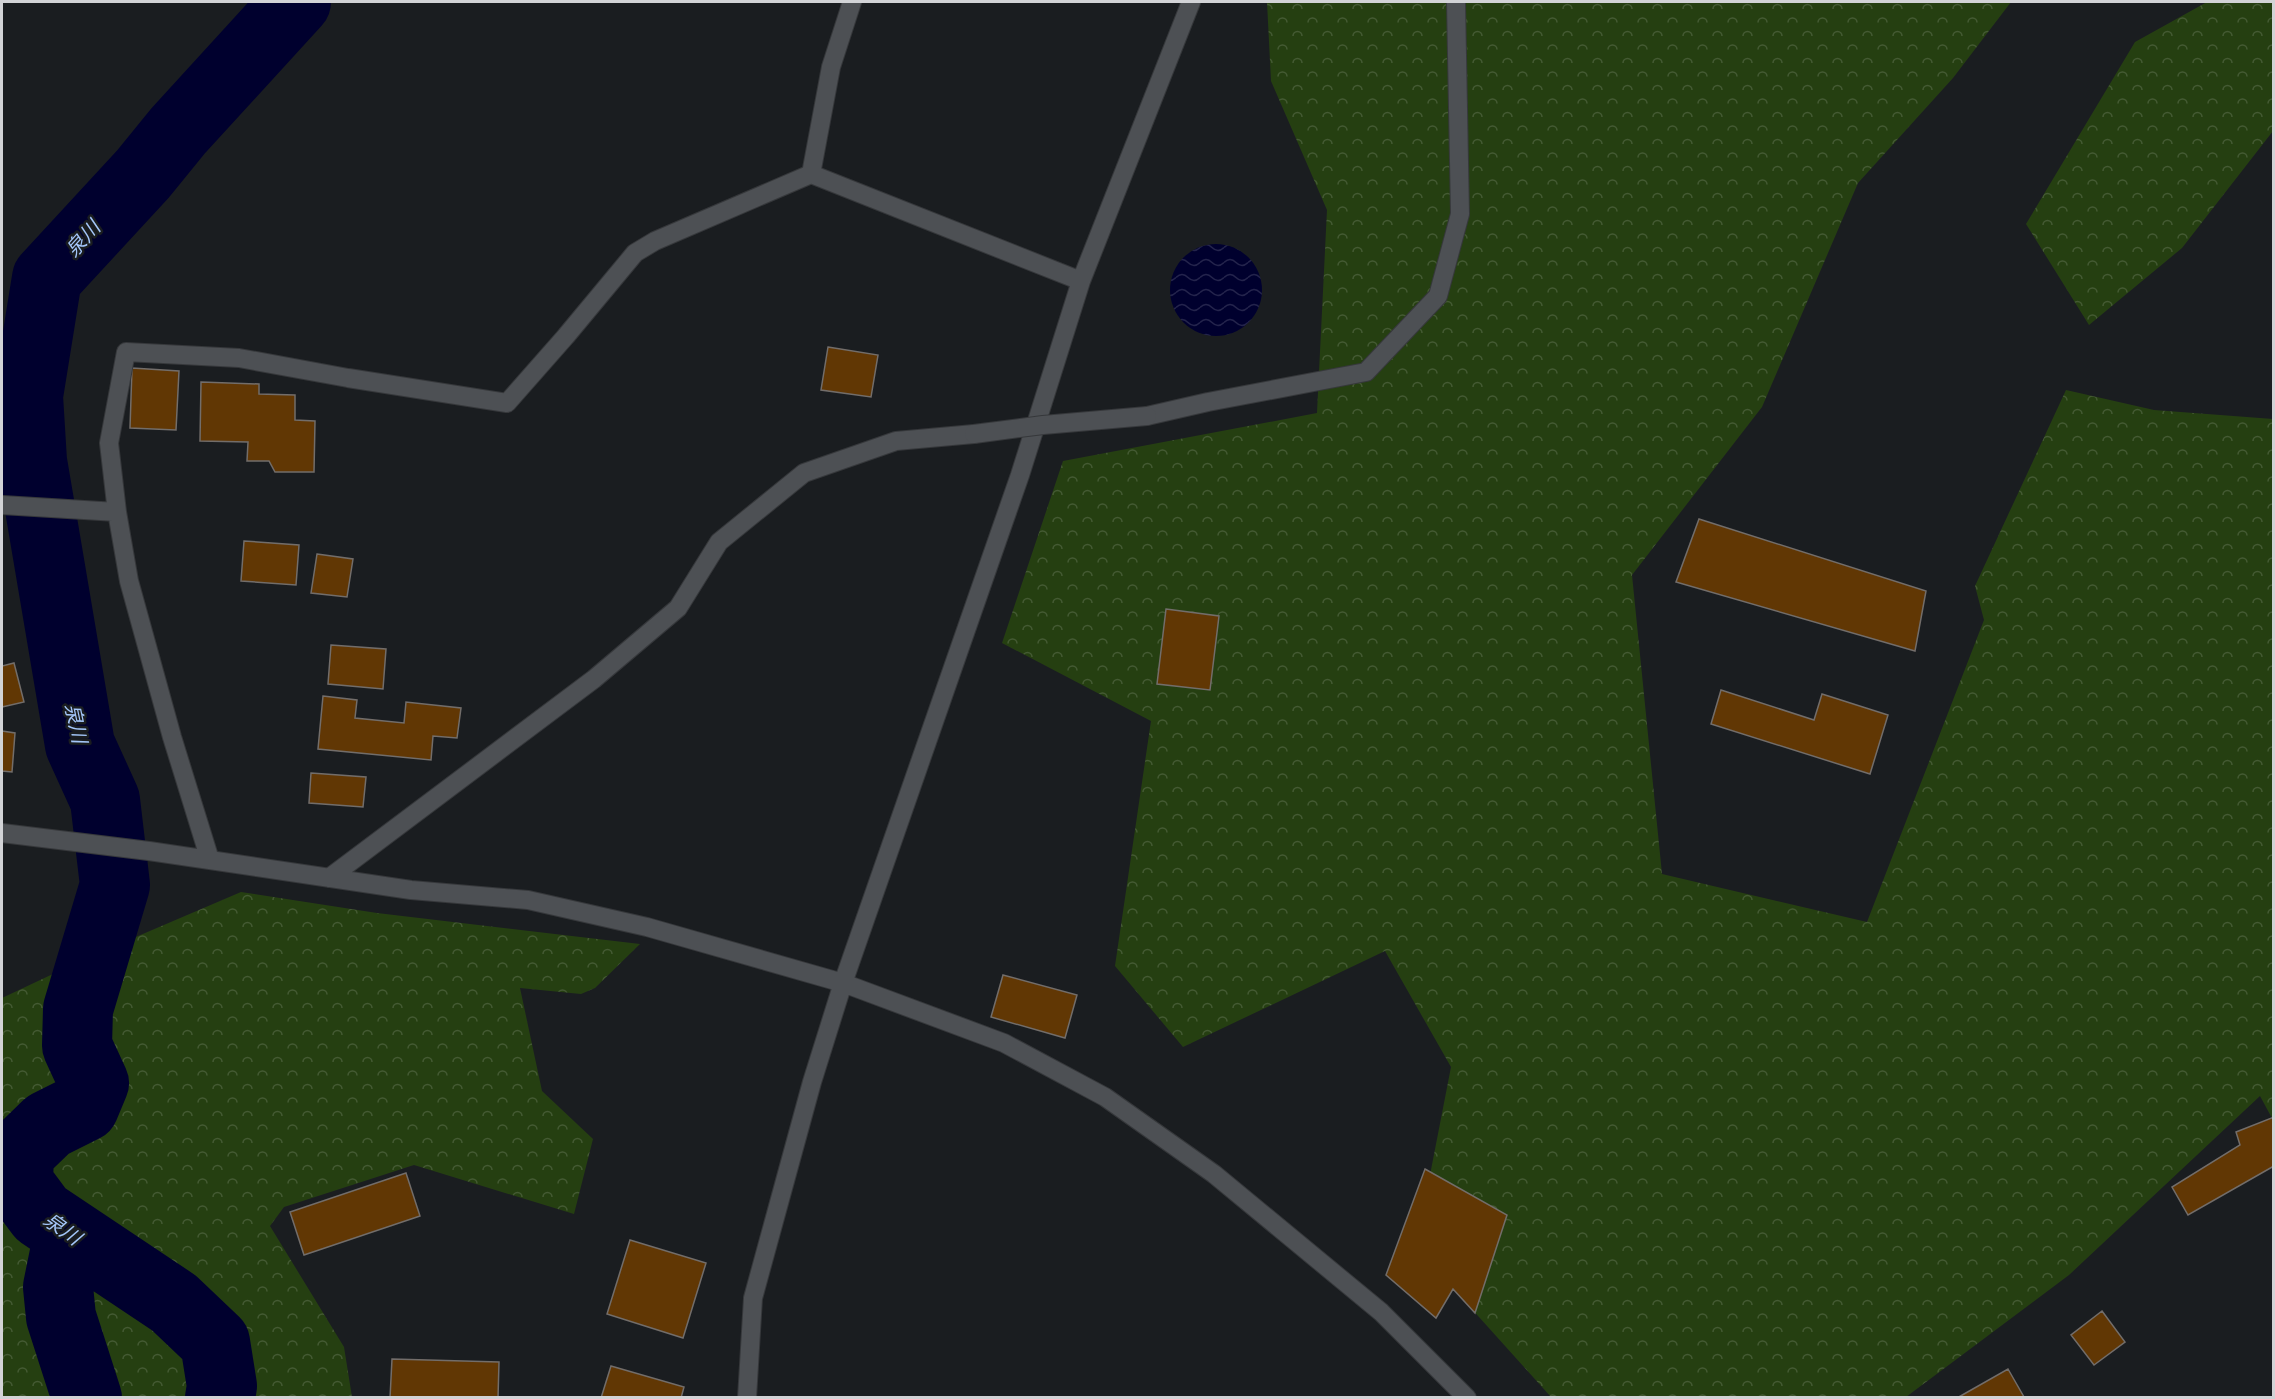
<svg xmlns="http://www.w3.org/2000/svg" width="2275" height="1399" viewBox="0 0 2275 1399" font-family="Lato,'Noto Sans JP',sans-serif">
  <style>
    .forest { fill: url(#forest-crowns) }
    .water { fill: url(#water-waves) }
    .lines { fill: none; stroke-linecap: round; stroke-linejoin: round }
    .river { stroke: #00002e; stroke-width: 70 }
    .building { fill: #613704; stroke: #726d6a; stroke-width: 1.5 }
    .minor-casing { stroke: #36383b; stroke-width: 20 }
    .minor { stroke: #4d5054; stroke-width: 18 }
    .minor-bridge-casing { stroke: #36383b; stroke-width: 20; stroke-linecap: butt }
    .minor-bridge { stroke: #4d5054; stroke-width: 18 }
    .labels { text-anchor: middle; dominant-baseline: central; stroke-width: 5; stroke-linejoin: round; paint-order: stroke }
    .water-label { font-size: 20px; font-style: italic; fill: #a4c6f9; stroke: #1a1d20 }
  </style>
  <defs>
    <pattern id="forest-crowns" width="20" height="18" patternUnits="userSpaceOnUse" patternTransform="scale(1.5)"><rect width="20" height="18" fill="#253f11"/><path d="M2 6a3 3 0 1 1 6 0M12 15a3 3 0 1 1 6 0" fill="none" stroke="#445a33"/></pattern>
    <pattern id="water-waves" width="16" height="10" patternUnits="userSpaceOnUse" patternTransform="scale(1.5)"><rect width="16" height="10" fill="#00002e"/><path d="M0 5q4-4 8 0t8 0" fill="none" stroke="#24244c"/></pattern>
  </defs>
  <rect width="100%" height="100%" fill="#1a1d20"/>
  <path class="forest" d="M1267 2H2011L1953 78 1858 183 1762 407 1632 575 1662 874 1867 922 1984 620 1975 586 2066 390 2154 410 2273 419V1120L2260 1096 2069 1275 1906 1397H1551L1416 1247 1451 1067 1385 951 1183 1047 1115 966 1151 721 1002 643 1063 461 1317 413 1327 210 1271 81Z
    M2207 2H2273V131L2182 248 2089 325 2026 224 2135 42Z
    M241 892 377 913 640 944 595 988 581 994 520 988 542 1091 593 1139 574 1214 414 1165 284 1207 270 1226 344 1347 352 1397H2V998L89 957Z"/>
  <path class="water" d="M1170 290a46 46 0 1 1 92 0a46 46 0 1 1-92 0Z"/>
  <g class="lines">
    <path class="river" d="M69 1233 58 1287 61 1317 87 1398
      M220 1398 222 1386 215 1342 174 1303 41 1214 18 1183 19 1153 48 1125 84 1107 94 1083 77 1046 78 1009 115 885 105 800 80 745 32 461 28 396 47 278 143 174 178 131 296 2"/>
  </g>
  <path class="building" d="M828 347 878 355 871 397 821 390Z
    M132 368 179 371 176 430 130 428Z
    M201 382 259 384V394L295 395V420L315 421 314 472H275L269 461H247L248 442 200 441Z
    M1699 519 1926 591 1915 651 1676 582Z
    M244 541 299 545 296 585 241 581Z
    M317 554 353 559 347 597 311 593Z
    M1166 609 1219 616 1210 690 1157 684Z
    M331 645 386 649 383 689 328 684Z
    M14 663 24 702 2 707V666Z
    M1721 690 1814 720 1822 694 1888 715 1870 774 1711 724Z
    M323 696 357 700 355 718 404 723 406 702 461 708 457 738 433 736 431 760 318 749Z
    M2 731 15 733 12 772 2 771Z
    M311 773 366 777 363 807 309 803Z
    M1003 975 1077 995 1065 1038 991 1017Z
    M2274 1117V1166L2188 1215 2172 1187 2240 1145 2236 1132Z
    M1425 1169 1507 1215 1475 1313 1453 1289 1436 1318 1386 1275Z
    M406 1173 420 1216 304 1255 290 1212Z
    M630 1240 706 1263 683 1338 607 1314Z
    M2102 1311 2125 1342 2094 1365 2071 1335Z
    M392 1359 499 1362 498 1398H390Z
    M611 1366 684 1387 681 1398H601Z
    M2008 1369 2024 1397 1957 1398Z"/>
  <g class="lines">
    <defs>
      <path id="minor" d="M811 174 1081 281
        M1147 416 1208 402 1366 372 1438 296 1460 214 1456 2
        M2 505 117 512
        M2 833 149 851 411 890 528 900 647 927 843 983 1004 1043 1105 1097 1214 1174 1381 1312 1467 1398
        M210 860 172 737 129 581 117 512 109 443 126 352 239 358 348 378 507 403 566 336 635 253 655 241 811 174 831 67 852 2
        M329 878 594 679 678 608 719 542 804 473 896 441 974 434
        M747 1398 753 1298 812 1082 843 983 1020 475 1081 281 1191 2"/>
    </defs>
    <use href="#minor" class="minor-casing"/>
    <use href="#minor" class="minor"/>
    <defs>
      <path id="minor-bridge" d="M974 434 1043 425 1147 416"/>
    </defs>
    <use href="#minor-bridge" class="minor-bridge-casing"/>
    <use href="#minor-bridge" class="minor-bridge"/>
  </g>
  <g class="labels">
    <g class="water-label">
      <text transform="translate(82 238) rotate(-48)">泉川</text>
      <text transform="translate(77 723) rotate(78)">泉川</text>
      <text transform="translate(63 1228) rotate(35)">泉川</text>
    </g>
  </g>
  <rect width="2275" height="1399" fill="none" stroke="#d2d3d6" stroke-width="6"/>
</svg>
